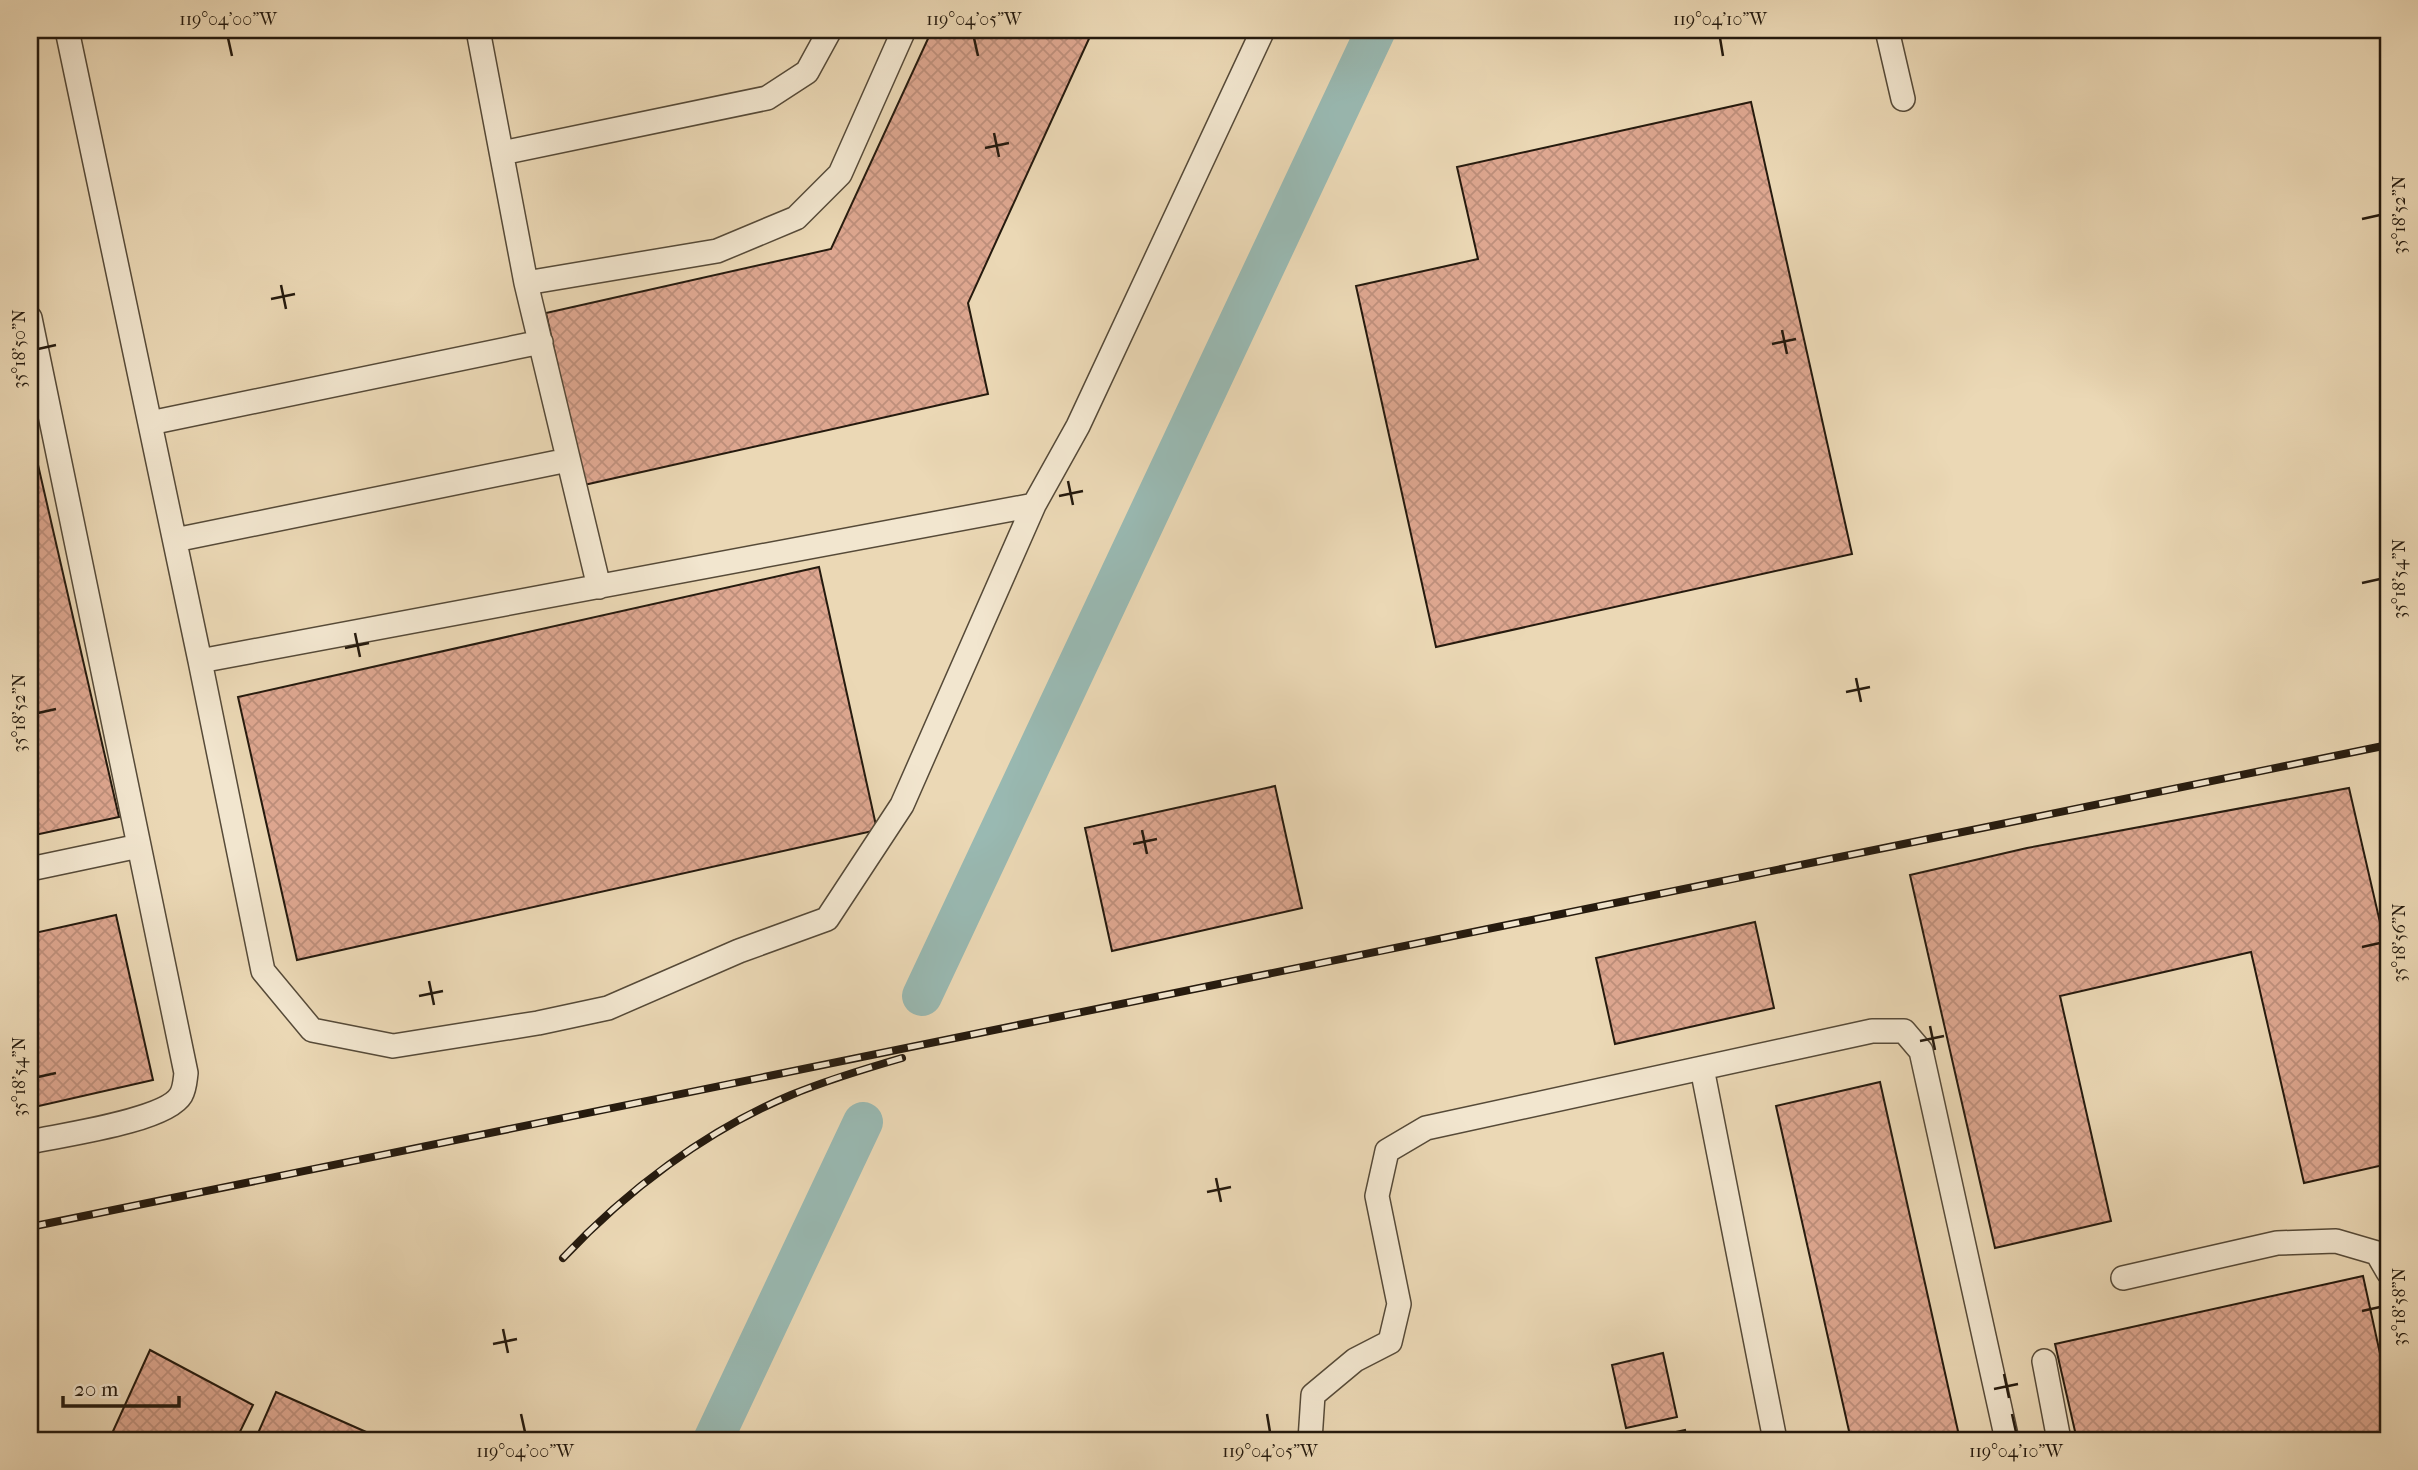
<svg xmlns="http://www.w3.org/2000/svg" width="2418" height="1470" viewBox="0 0 2418 1470" font-family="'IM FELL French Canon',serif">
  <style>
    .lines { fill: none; stroke-linecap: round; stroke-linejoin: round }
    .canal { stroke: #99b9b2; stroke-width: 40 }
    .building { fill: url(#building-cross-hatch); stroke: #251a0e; stroke-width: 2 }
    .service-casing { stroke: #564a38; stroke-width: 26 }
    .service { stroke: #f2e6cf; stroke-width: 23 }
    .rail-casing { stroke: #251a0e; stroke-width: 8 }
    .rail { stroke: #f2e6cf; stroke-width: 5; stroke-dasharray: 16; stroke-linecap: butt }
    .ticks { fill: none; stroke: #251a0e; stroke-width: 2.5 }
    .neatline { fill: none; stroke: #251a0e; stroke-width: 2.5 }
    .ticks-label { font-size: 18px; text-anchor: middle; fill: #251a0e }
  </style>
  <defs>
    <pattern id="building-cross-hatch" width="8" height="8" patternUnits="userSpaceOnUse" patternTransform="scale(1.75)"><rect width="8" height="8" fill="#dea790"/><path d="M0 0l8 8M0 8l8-8" fill="none" stroke="#be8f7b"/></pattern>
  </defs>
  <rect width="100%" height="100%" fill="#ebd8b5"/>
  <filter id="stains"><feTurbulence type="fractalNoise" baseFrequency=".00286" numOctaves="4"/><feColorMatrix values="0 0 0 0 .2 0 0 0 0 .09 0 0 0 0 .02 0 0 0 .5 -.17"/></filter>
  <radialGradient id="worn" r=".72"><stop offset=".6" stop-color="#630" stop-opacity="0"/><stop offset="1" stop-color="#630" stop-opacity=".3"/></radialGradient>
  <g class="lines">
    <path class="canal" d="M922 996 1376 30
      M713 1440 863 1122"/>
  </g>
  <path class="building" d="M932 30H1093L968 303 988 394 584 485 546 313 831 249Z
    M1751 102 1852 554 1436 647 1356 286 1478 259 1457 167Z
    M30 430 119 817 30 836Z
    M819 567 877 830 297 960 238 697Z
    M1275 786 1302 908 1112 951 1085 828Z
    M2349 788 2388 957V1164L2304 1183 2251 952 2060 996 2111 1221 1995 1248 1910 875 2027 848Z
    M116 915 153 1080 30 1108V934Z
    M1755 922 1774 1008 1615 1044 1596 958Z
    M1880 1082 1960 1440H1851L1776 1106Z
    M2363 1276 2388 1390V1440H2077L2055 1344Z
    M150 1350 253 1405 236 1440H109Z
    M1663 1353 1677 1417 1626 1428 1612 1365Z
    M276 1392 382 1439 255 1440Z
    M1685 1430 1687 1440H1640Z"/>
  <g class="lines">
    <defs>
      <path id="service" d="M67 30 200 661 1034 505
        M478 30 526 283 717 251 796 218 840 174 904 30
        M1887 30 1903 99
        M502 153 767 98 807 72 830 30
        M526 283 599 587
        M30 318 186 1073C185 1080 185 1088 181 1095 166 1121 61 1135 30 1142
        M150 423 541 342
        M175 540 568 460
        M200 661 263 971 312 1030 393 1046 538 1023 608 1008 739 951 827 919 902 805 1034 505 1078 426 1263 30
        M30 869 139 846
        M1702 1068 1775 1440
        M2123 1278 2277 1243 2336 1241 2377 1253 2388 1272
        M2044 1361 2059 1440
        M1310 1440 1313 1395 1355 1360 1390 1342 1399 1304 1377 1196 1387 1151 1426 1128 1872 1031H1904L1921 1051 2007 1440"/>
    </defs>
    <use href="#service" class="service-casing"/>
    <use href="#service" class="service"/>
    <defs>
      <path id="rail" d="M30 1227 2388 745
        M563 1258C626 1191 705 1131 791 1095 827 1080 864 1069 902 1058"/>
    </defs>
    <use href="#rail" class="rail-casing"/>
    <use href="#rail" class="rail"/>
  </g>
  <path class="ticks" d="M228 38 232 56M974 38 978 56M1720 38 1723 56M994 133 999 157M985 148 1009 143M2362 219 2380 215M281 285 286 309M271 299 295 294M1782 330 1787 354M1772 344 1796 339M38 349 56 345M1068 481 1073 505M1059 496 1083 491M2362 583 2380 579M355 633 360 657M345 648 369 643M1856 678 1861 702M1846 692 1870 687M38 713 56 709M1142 830 1147 854M1133 844 1157 839M2362 947 2380 943M429 981 434 1005M419 996 443 991M1930 1026 1935 1050M1920 1041 1944 1036M38 1077 56 1073M1216 1178 1221 1202M1207 1192 1231 1187M2362 1311 2380 1307M503 1329 508 1353M493 1344 517 1339M2004 1374 2009 1398M1994 1389 2018 1384M521 1414 525 1432M1267 1414 1270 1432M2012 1414 2016 1432"/>
  <rect width="2418" height="1470" fill="none" stroke="#ebd8b5" stroke-width="77"/>
  <path d="M63 1396v10h116v-10" fill="none" stroke="#251a0e" stroke-width="3.5"/>
  <text x="74" y="1396" font-size="21" fill="#251a0e" stroke="#f2e6cf" stroke-width="5" paint-order="stroke">20 m</text>
  <rect x="38" y="38" width="2342" height="1394" class="neatline"/>
  <g class="ticks-label">
    <text x="228" y="25">119°04'00"W</text>
    <text x="974" y="25">119°04'05"W</text>
    <text x="1720" y="25">119°04'10"W</text>
    <text transform="translate(2399 215) rotate(-90)" y="6">35°18'52"N</text>
    <text transform="translate(19 349) rotate(-90)" y="6">35°18'50"N</text>
    <text transform="translate(2399 579) rotate(-90)" y="6">35°18'54"N</text>
    <text transform="translate(19 713) rotate(-90)" y="6">35°18'52"N</text>
    <text transform="translate(2399 943) rotate(-90)" y="6">35°18'56"N</text>
    <text transform="translate(19 1077) rotate(-90)" y="6">35°18'54"N</text>
    <text transform="translate(2399 1307) rotate(-90)" y="6">35°18'58"N</text>
    <text x="525" y="1457">119°04'00"W</text>
    <text x="1270" y="1457">119°04'05"W</text>
    <text x="2016" y="1457">119°04'10"W</text>
  </g>
  <rect width="100%" height="100%" filter="url(#stains)"/>
  <rect width="100%" height="100%" fill="url(#worn)"/>
</svg>
